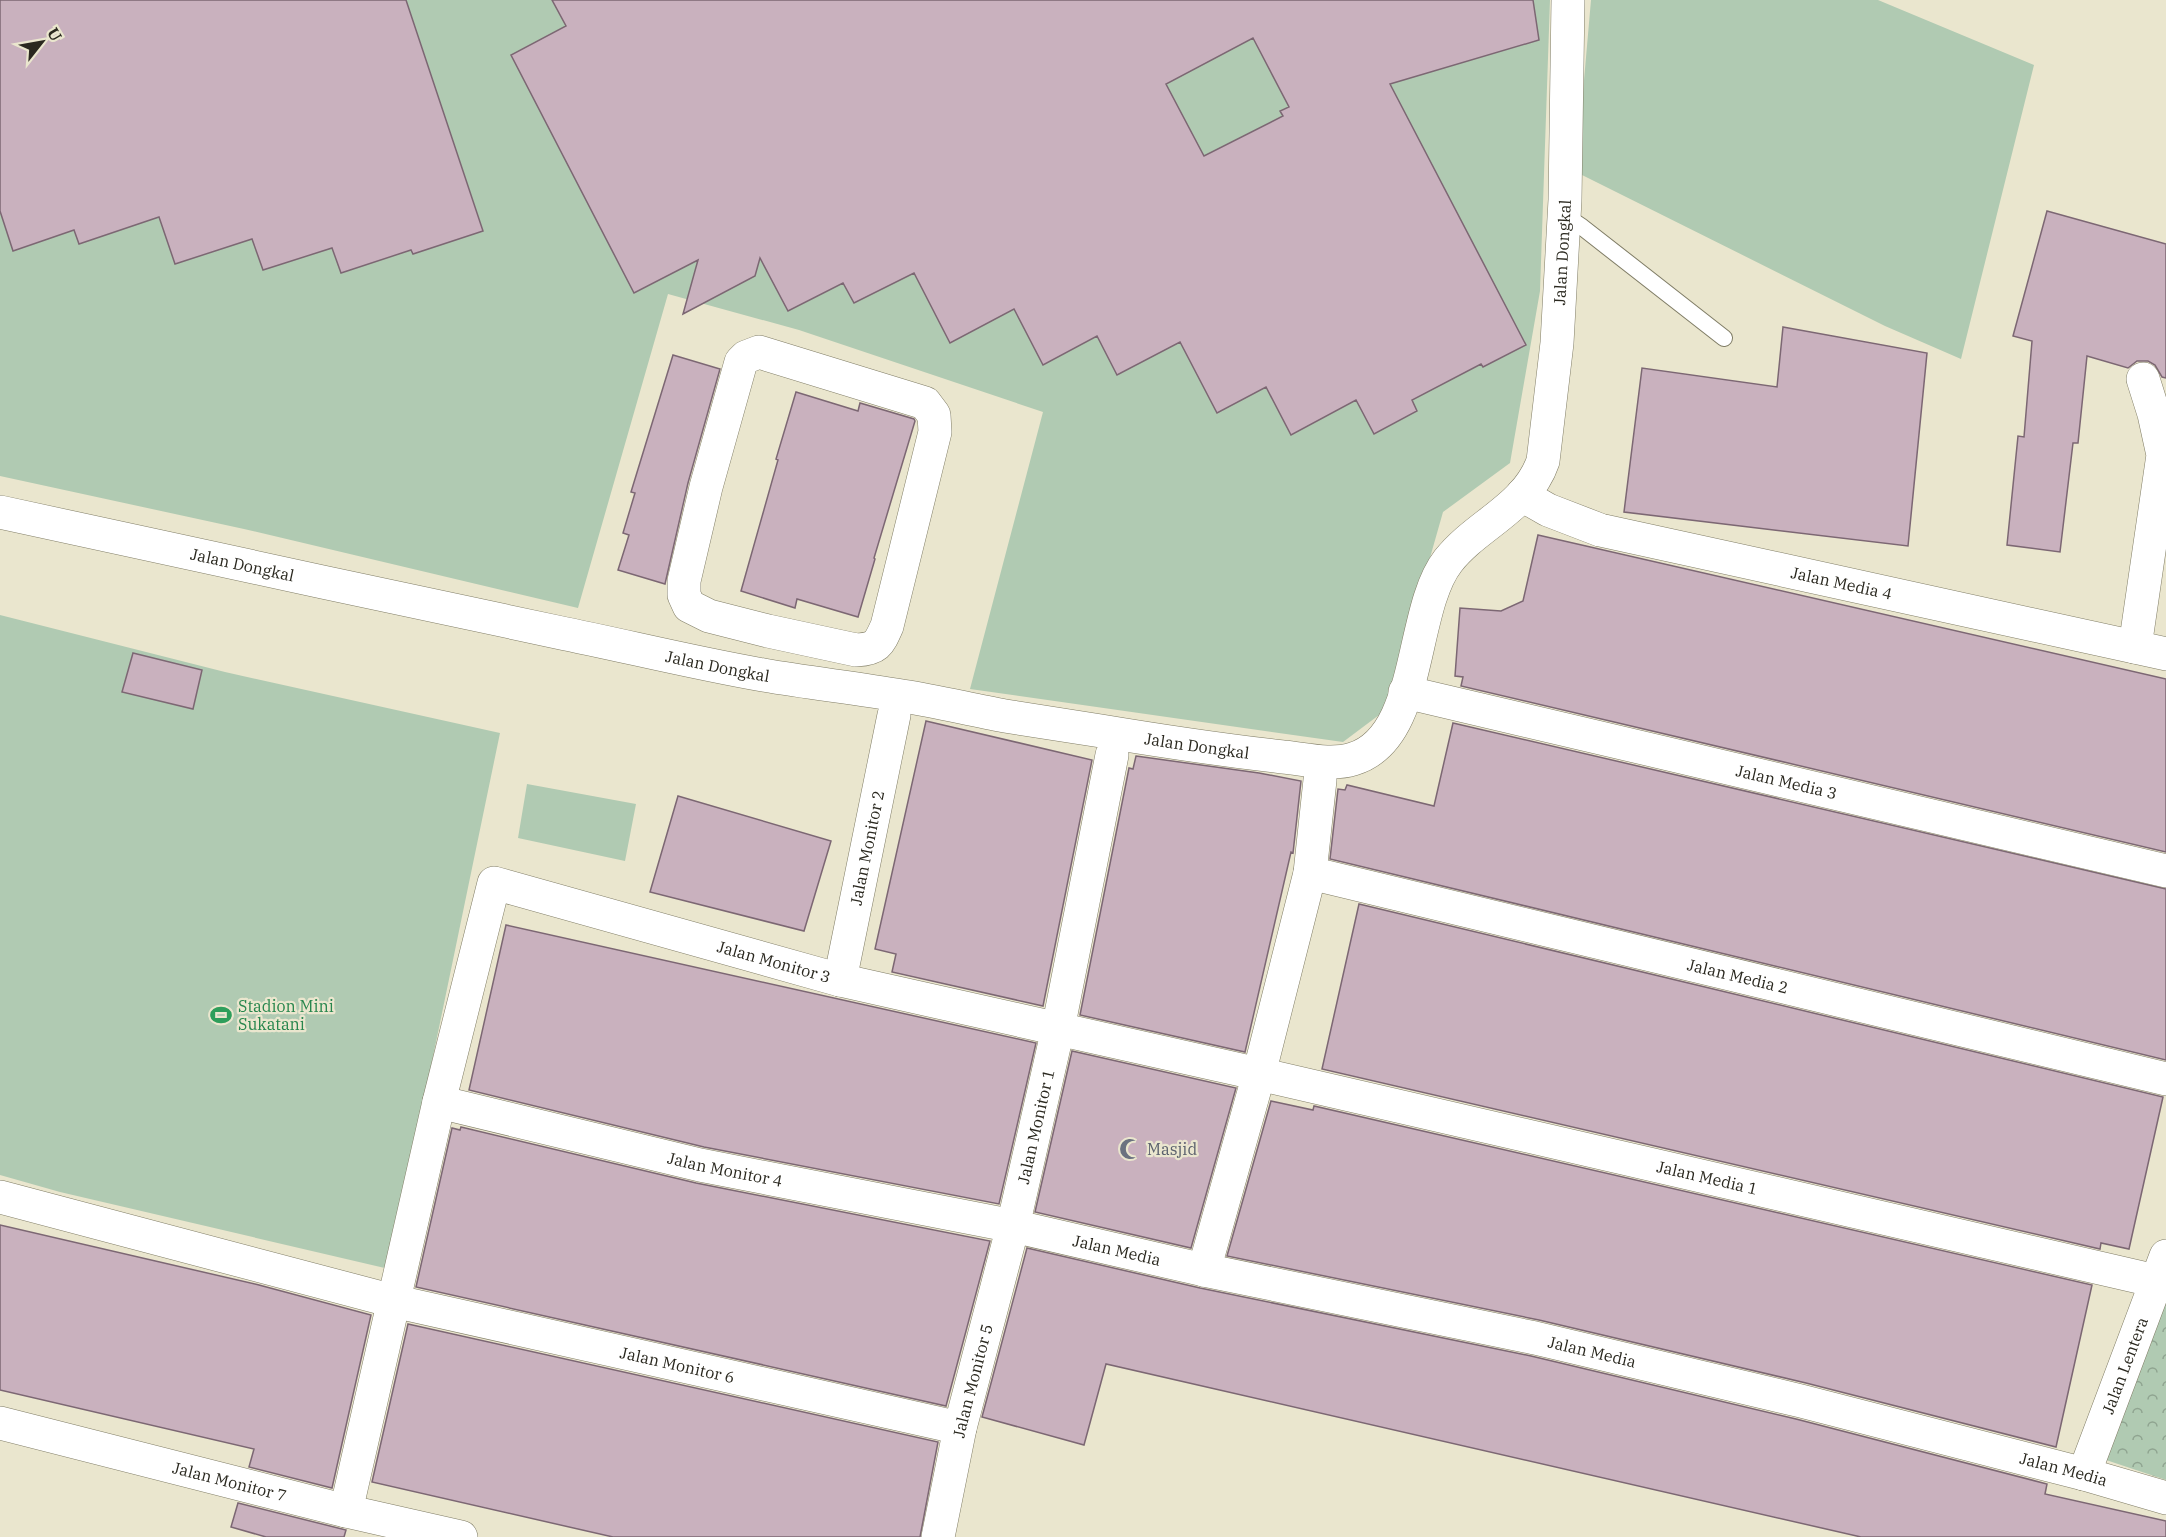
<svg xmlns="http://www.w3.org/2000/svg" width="2166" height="1537" viewBox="0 0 2166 1537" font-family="'IBM Plex Serif',serif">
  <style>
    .green { fill: #b0cab2 }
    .forest { fill: url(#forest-crowns) }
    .building { fill: #c9b1be; stroke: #7c6773; stroke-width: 1.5; fill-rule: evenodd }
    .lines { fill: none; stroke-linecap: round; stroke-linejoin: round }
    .lane-casing { stroke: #807d66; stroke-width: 18 }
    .street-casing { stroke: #807d66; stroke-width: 34 }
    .secondary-casing { stroke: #807d66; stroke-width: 34 }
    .lane { stroke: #fff; stroke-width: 16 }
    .street { stroke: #fff; stroke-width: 33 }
    .secondary { stroke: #fff; stroke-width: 33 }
    .labels { text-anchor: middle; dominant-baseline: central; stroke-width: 4.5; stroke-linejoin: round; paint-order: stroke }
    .street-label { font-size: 16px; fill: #2a281f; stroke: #eae6ce }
    .leisure-label { font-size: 16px; fill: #27864d; stroke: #eae6ce; text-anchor: start }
    .worship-label { font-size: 16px; fill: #5b616d; stroke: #eae6ce; text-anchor: start }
  </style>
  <defs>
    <pattern id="forest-crowns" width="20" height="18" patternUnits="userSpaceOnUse" patternTransform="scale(1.5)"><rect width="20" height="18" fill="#b0cab2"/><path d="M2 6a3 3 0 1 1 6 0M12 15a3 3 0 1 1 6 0" fill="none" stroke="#8fa490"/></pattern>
  </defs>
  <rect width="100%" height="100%" fill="#eae6ce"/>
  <path class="green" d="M0 0H1550L1540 291 1510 463 1443 512 1387 709 1343 742 970 689 1043 412 799 330 668 294 578 608 244 529 0 476Z
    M1591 0H1878L2034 65 1961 359 1885 326 1576 172Z
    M0 615 225 672 500 733 389 1269 60 1192 0 1175Z
    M527 784 636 804 625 861 518 838Z"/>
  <path class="forest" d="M2166 1300V1480L2103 1459Z"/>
  <path class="building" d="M0 0H406L483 231 413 254 411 250 341 273 332 248 263 270 252 239 175 264 159 217 79 244 74 230 13 251 0 211Z
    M552 0H1533L1539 40 1390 84 1526 345 1483 367 1481 364 1412 400 1417 411 1374 434 1356 400 1291 435 1266 387 1217 413 1180 342 1117 375 1097 336 1043 365 1014 309 950 343 914 273 854 303 843 283 788 311 760 258 755 276 683 314 698 260 634 293 511 55 566 26ZM1253 38 1289 107 1280 111 1283 116 1204 156 1166 84Z
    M2047 211 2166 244V378L2162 377 2155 365 2148 361H2137L2128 368 2087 356 2078 443H2073L2060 552 2007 545 2018 436 2024 437 2032 341 2013 336Z
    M1783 327 1927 353 1908 546 1624 512 1642 368 1777 387Z
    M673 355 720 369 688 483 665 584 618 570 629 535 623 533 635 493 631 492Z
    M796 392 858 411 860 403 914 419 915 421 874 558 875 559 858 617 797 599 795 608 741 591 778 460 776 459Z
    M1538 535 2166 679V852L1461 686 1463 677 1455 676 1460 608 1501 611 1523 601Z
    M133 653 202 670 193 709 122 692Z
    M926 721 1092 760 1043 1006 892 972 896 954 875 949Z
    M1453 723 2166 889V1060L1330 859 1338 789 1345 790 1347 785 1434 806Z
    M1136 756 1259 773 1301 781 1293 853 1291 852 1245 1052 1080 1015 1129 768 1133 769Z
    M678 796 831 841 804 931 650 892Z
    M1359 904 2163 1097 2129 1249 2101 1243 2100 1249 1322 1069Z
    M506 925 1036 1043 999 1204 704 1147 469 1090Z
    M1072 1051 1236 1088 1191 1248 1035 1212Z
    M1271 1101 1313 1110 1314 1106 2092 1285 2056 1447 1806 1383 1539 1320 1227 1256Z
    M461 1127 696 1183 990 1241 946 1406 416 1287 452 1128 460 1130Z
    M0 1225 259 1285 371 1315 332 1488 249 1467 254 1449 0 1390Z
    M1027 1248 1200 1288 1531 1356 1796 1419 2047 1484 2045 1494 2166 1521V1537H1861L1106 1364 1084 1445 982 1417Z
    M408 1324 938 1442 920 1537H613L372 1482Z
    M238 1503 346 1530 344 1537H266L231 1527Z"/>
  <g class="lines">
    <defs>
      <path id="lane" d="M1564 215 1582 227 1724 338"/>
      <g id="street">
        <path d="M759 352 925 403 934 415 935 432 887 626C879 644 877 649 856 650L768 631 709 616 689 606 684 595V581L706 487 741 362 746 357Z"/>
        <path id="s1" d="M1522 495 1548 510 1600 530 2166 654"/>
        <path d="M2135 647 2163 455 2154 414 2143 379"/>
        <path id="s2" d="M1405 692 2166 871"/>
        <path id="s3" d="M1310 873 2166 1079"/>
        <path id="s4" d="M840 980 894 715"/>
        <path id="s5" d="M439 1102 700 1165 1013 1226 1204 1270 1535 1338 1801 1401 2084 1474 2166 1498"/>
        <path id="s6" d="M0 1197 393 1301 960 1428"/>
        <path d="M1204 1270 1259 1074 1310 873 1320 780"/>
        <path id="s7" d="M0 1423 346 1511 461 1537"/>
        <path id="s8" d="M2084 1474 2166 1256"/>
        <path id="s9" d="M346 1511 439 1102 494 883 840 980 1259 1074 2156 1281"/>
        <path id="s10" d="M938 1537 960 1428 1013 1226 1058 1029 1112 755"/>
      </g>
      <g id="secondary">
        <path id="s11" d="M0 512C186 552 371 593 557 632 626 646 694 663 763 675 809 683 856 688 902 696 937 701 971 710 1005 716 1037 721 1069 726 1101 731 1161 741 1222 750 1283 757 1305 759 1331 766 1353 759 1423 738 1409 611 1448 561 1477 524 1527 508 1543 461L1557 343 1565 200 1568 0"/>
      </g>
    </defs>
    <use href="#lane" class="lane-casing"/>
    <use href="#street" class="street-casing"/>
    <use href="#secondary" class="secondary-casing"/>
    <use href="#lane" class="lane"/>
    <use href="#street" class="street"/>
    <use href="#secondary" class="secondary"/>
  </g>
  <defs>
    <symbol id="stadium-bare" viewBox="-9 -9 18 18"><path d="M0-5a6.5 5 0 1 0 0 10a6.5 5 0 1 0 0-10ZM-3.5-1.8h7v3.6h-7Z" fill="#2e9e5b" stroke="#eae6ce" stroke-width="2.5" paint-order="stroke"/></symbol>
    <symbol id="mosque-bare" viewBox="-9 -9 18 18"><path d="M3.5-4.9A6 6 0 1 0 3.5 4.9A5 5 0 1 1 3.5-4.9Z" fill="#6b7280" stroke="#eae6ce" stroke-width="2.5" paint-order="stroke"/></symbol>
  </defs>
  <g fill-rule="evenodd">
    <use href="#stadium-bare" x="206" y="1000" width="30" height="30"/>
    <use href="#mosque-bare" x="1115" y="1134" width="30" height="30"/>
  </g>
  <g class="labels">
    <g class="street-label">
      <text stroke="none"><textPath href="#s11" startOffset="1954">Jalan Dongkal</textPath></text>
      <text stroke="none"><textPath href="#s11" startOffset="248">Jalan Dongkal</textPath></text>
      <text stroke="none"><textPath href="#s1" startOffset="333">Jalan Media 4</textPath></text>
      <text stroke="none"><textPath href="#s11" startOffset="734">Jalan Dongkal</textPath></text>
      <text stroke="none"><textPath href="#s11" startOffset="1220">Jalan Dongkal</textPath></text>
      <text stroke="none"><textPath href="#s2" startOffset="392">Jalan Media 3</textPath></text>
      <text stroke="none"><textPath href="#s4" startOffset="135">Jalan Monitor 2</textPath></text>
      <text stroke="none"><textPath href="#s9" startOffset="936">Jalan Monitor 3</textPath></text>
      <text stroke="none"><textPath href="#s3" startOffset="440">Jalan Media 2</textPath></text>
      <text stroke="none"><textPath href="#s10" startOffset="422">Jalan Monitor 1</textPath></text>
      <text stroke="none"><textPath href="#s5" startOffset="294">Jalan Monitor 4</textPath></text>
      <text stroke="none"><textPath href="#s9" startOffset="1894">Jalan Media 1</textPath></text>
      <text stroke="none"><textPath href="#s5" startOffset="694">Jalan Media</textPath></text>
      <text stroke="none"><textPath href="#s5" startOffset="1180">Jalan Media</textPath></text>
      <text stroke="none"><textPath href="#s6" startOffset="698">Jalan Monitor 6</textPath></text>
      <text stroke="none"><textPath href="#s8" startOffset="116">Jalan Lentera</textPath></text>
      <text stroke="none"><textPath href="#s10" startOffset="160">Jalan Monitor 5</textPath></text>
      <text stroke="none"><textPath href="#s5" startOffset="1666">Jalan Media</textPath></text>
      <text stroke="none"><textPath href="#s7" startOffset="237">Jalan Monitor 7</textPath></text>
    </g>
    <g class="leisure-label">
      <text x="238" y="1006">Stadion Mini<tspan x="238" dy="18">Sukatani</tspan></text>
    </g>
    <g class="worship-label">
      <text x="1147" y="1149">Masjid</text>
    </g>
  </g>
  <g transform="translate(42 42) rotate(59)" stroke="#eae6ce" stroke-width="4.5" paint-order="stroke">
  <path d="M0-4.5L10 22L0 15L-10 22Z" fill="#2a281f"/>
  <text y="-9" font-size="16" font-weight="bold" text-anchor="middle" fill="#2a281f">U</text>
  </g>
</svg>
